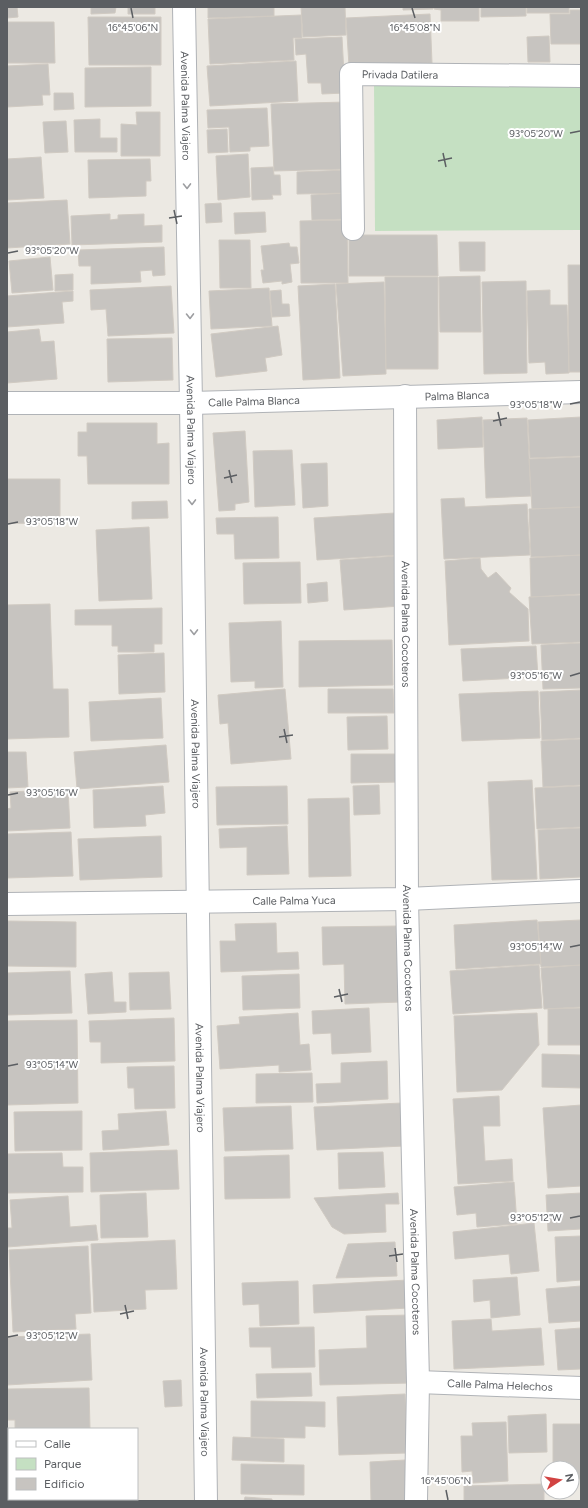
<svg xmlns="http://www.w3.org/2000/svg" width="588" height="1508" viewBox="0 0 588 1508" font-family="Figtree,sans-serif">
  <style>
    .green { fill: #c5e0c2 }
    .building { fill: #c7c4c0; stroke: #d0cac2 }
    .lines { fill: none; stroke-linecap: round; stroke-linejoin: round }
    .street-casing { stroke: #b0b3b7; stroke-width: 24 }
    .street { stroke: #fff; stroke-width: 22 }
    .oneway { stroke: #9d9ea1 }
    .ticks { fill: none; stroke: #5b5e62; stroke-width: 1.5 }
    .labels { text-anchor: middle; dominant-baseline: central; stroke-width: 4; stroke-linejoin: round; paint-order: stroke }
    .street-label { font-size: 11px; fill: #5b5e62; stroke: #fff }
    .ticks-label { font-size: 10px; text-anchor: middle; fill: #5b5e62; stroke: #fff; stroke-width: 4; stroke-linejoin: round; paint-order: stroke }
  </style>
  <rect width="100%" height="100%" fill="#ece9e3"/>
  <path class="green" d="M581 82V230L375 231 374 83Z"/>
  <path class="building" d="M7 7H17L18 17 7 18Z
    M91 7H116L115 13 91 14Z
    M128 7H155V14H128Z
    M208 7H274V16L208 18Z
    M301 7H345L346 35 303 37Z
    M403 7H433V9L403 10Z
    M434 7H479V21H441V10L434 9Z
    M481 7H526V16L481 17Z
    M527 7H569V13H527Z
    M570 10H581V44H551L550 14H570Z
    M430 14 432 63 349 66 346 18Z
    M301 15 302 38H293L294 60 210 64 208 19Z
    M88 17H161V65H89Z
    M7 22H54L55 63H7Z
    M549 36 550 62H528L527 37Z
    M342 37 345 93 322 94 321 83H308L306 54 296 55 295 39Z
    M296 61 298 101 210 106 207 66Z
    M48 64 50 95H42L43 105 7 107V66Z
    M151 67V106L85 107V68Z
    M54 93H73L74 109 54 110Z
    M346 102 348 169 274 171 271 104Z
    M267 108 269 146 250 147V151L230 152 229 127 208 128 207 110Z
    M136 112H160V156H121V124L137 125Z
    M100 119V138H117V152H75L74 120Z
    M66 121 68 152 45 153 43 122Z
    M227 129 228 152 208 153 207 130Z
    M248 154 250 197 218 200 216 156Z
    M41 157 44 198 7 200V159Z
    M150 159 151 181H146V196L89 198 88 160Z
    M273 167 274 175H280L281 195H272L273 199 252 200 251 168Z
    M347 170 348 193 297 194V172Z
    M347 193 349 219 312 220 311 195Z
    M67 200 70 244 7 248V203Z
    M221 203 222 222 206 223 205 204Z
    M265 212 266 232 235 234 234 213Z
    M110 214V220L118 219V215L144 214V226L162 225V242L72 245 71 216Z
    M347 220 348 283H301L300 221Z
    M349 235H437L438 276H349Z
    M219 240H250L251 288H220Z
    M459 242H485V271H460Z
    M289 243 290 247H297L299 263 290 264 292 282 282 284V281L263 283 261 270H264L261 246Z
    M164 247 165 275 153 276 152 270 140 271 141 282 91 284V266H79L78 250Z
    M50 257 53 290 12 293 9 261Z
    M568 265H581V372H569Z
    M73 274V290L55 291V275Z
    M480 276 481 332H440L439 277Z
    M385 277H438V369H386Z
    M526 281 527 373 484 374 482 282Z
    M384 282 386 374 343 376 336 284Z
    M335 284 340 378 303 380 298 286Z
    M171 286 174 333 108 336 106 309 91 310 90 290Z
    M269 288 272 326 211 329 209 291Z
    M281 290 282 304H289L290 316 272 317 270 291Z
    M550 290V305H567L569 373 546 374 545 362 529 363 527 291Z
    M73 291V301L62 302 64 323 7 327V296Z
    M278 326 282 355 265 358 267 371 216 377 211 334Z
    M39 329 41 342 54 341 57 379 7 383V332Z
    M172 338 173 380 108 382 107 339Z
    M482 417 483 447 438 449 437 420Z
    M581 417V456L530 458 528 420Z
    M527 418 531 496 486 498 483 420Z
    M87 423H157V444L169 443V484H88L87 456H78V432H87Z
    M245 431 249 502 235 504V510L219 511 213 433Z
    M292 450 295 505 255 507 253 451Z
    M581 457V507L532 509 529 459Z
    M327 463 328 506 303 508 301 464Z
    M7 479H60V524L7 523Z
    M464 498 465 507 527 504 530 555 444 559 441 499Z
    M167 501 168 518 132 519V502Z
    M581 507V555L531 557 529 509Z
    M395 513 398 555 317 560 314 518Z
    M278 517 279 558 235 559 234 534H217L216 518Z
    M149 527 152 599 99 601 96 530Z
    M581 555V594L531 597 530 558Z
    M396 556 400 606 344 610 340 560Z
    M480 558 481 569 488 578 496 572 511 588 509 592 528 609 529 641 449 645 445 561Z
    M300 562 301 603 244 604 243 563Z
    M327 582 328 601 308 603 307 584Z
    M581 595V642L532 644 529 597Z
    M50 604 53 689H68L69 737 7 739V605Z
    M162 608V644H154V652H118V646H112V625H75V610Z
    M281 621 283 687 255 688V681L231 682 229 623Z
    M392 640 393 685 299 687V641Z
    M581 643V688L543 689 541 645Z
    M536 646 538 677 463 681 461 649Z
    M164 653 165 692 119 694 118 655Z
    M285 689 291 759 231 764 228 723 220 724 218 695Z
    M328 689H393L394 713H328Z
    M581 690V738L542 740 540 692Z
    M538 691 540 738 462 741 459 694Z
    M161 698 163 738 91 741 89 702Z
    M387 716 388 749 348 750 347 717Z
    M581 739V785L543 787 541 741Z
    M166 745 169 782 77 789 74 752Z
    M7 752H26L28 787 7 788Z
    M351 754H400V782L351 783Z
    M532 780 537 879 492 880 488 782Z
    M379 785 380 814 354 815 353 786Z
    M163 786 165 813 145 815 146 826 94 828 93 790Z
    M287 786 288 824 217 825 216 787Z
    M581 786V827L537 829 535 788Z
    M68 789 70 828 7 831V809L11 808 10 792Z
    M349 798 351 876 309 877 308 799Z
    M287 826 289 874 247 875V847L220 848 219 829Z
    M581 828V877L540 879 538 830Z
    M71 832 73 876 7 878V834Z
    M161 836 162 877 80 880 78 839Z
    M537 920 541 964 456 969 454 925Z
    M581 920V965L541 967 538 922Z
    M7 921 76 922V967L7 966Z
    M276 923 277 953 298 952 299 969 221 972 220 941H236L235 924Z
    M399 926 401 1002 345 1004 344 964 323 965 322 927Z
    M539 965 542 1008 453 1014 450 971Z
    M581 965V1007L544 1009 541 968Z
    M70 971 72 1013 7 1015V973Z
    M112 972 114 1002H126V1012L88 1014 85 974Z
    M169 972 171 1009 130 1010 129 973Z
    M299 974 300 1008 243 1010 242 976Z
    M369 1008 371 1052 332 1054 331 1033 313 1034 312 1011Z
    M581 1008V1045H548V1009Z
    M298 1013 300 1045 309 1044 311 1070 279 1072V1065L220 1069 217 1026 240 1024 239 1017Z
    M537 1013 539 1045 502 1090 457 1092 454 1016Z
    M174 1018 175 1061 101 1063V1042H90L89 1021Z
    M77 1020 78 1103 7 1105V1021Z
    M542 1054 581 1055V1088L542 1087Z
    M387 1061 388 1099 317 1103 316 1084 341 1083V1063Z
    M174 1066 175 1108 135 1109 134 1088H128L127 1067Z
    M312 1073 313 1102 256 1103V1074Z
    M499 1096 500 1126H483L485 1161 512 1159 513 1181 458 1184 453 1099Z
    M402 1103 404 1146 317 1150 314 1107Z
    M581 1105V1186L548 1188 543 1108Z
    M291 1106 293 1149 225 1151 223 1108Z
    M82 1111V1150L15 1151 14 1112Z
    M166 1111 169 1145 103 1150 102 1131 119 1130 118 1114Z
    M177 1150 179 1189 91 1192 90 1153Z
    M383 1152 385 1187 339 1189 338 1153Z
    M62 1153 63 1167H83V1192L7 1193V1154Z
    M289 1155 290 1198 225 1199 224 1157Z
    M514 1182 517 1224 477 1227 476 1213 457 1215 454 1187Z
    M146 1193 148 1237 101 1238 100 1195Z
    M398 1193 399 1204H385L386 1232 344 1234 332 1227 314 1198Z
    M581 1193V1229L548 1231 546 1195Z
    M68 1196 70 1227 96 1225 98 1240 7 1247V1228H12L10 1200Z
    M534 1223 539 1271 511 1274 509 1254 455 1259 453 1232Z
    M581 1236V1280L557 1282 555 1237Z
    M175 1240 177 1289 145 1290 146 1309 94 1312 91 1244Z
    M395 1242 397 1276 336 1278 348 1244Z
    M88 1246 91 1313 75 1314 76 1329 13 1332 9 1250Z
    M517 1277 520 1315 491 1318 490 1300 474 1302 473 1280Z
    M408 1280 409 1308 314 1313 313 1285Z
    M298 1281 299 1324 260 1326 259 1304 243 1305 242 1283Z
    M581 1286V1321L549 1323 546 1289Z
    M410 1315 412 1383 320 1385 319 1350 367 1348 366 1316Z
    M491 1319 492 1331 541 1328 544 1365 454 1369 452 1321Z
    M314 1327 315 1367 272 1368 271 1347H250L249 1328Z
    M581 1328V1369L558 1370 555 1330Z
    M90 1334 92 1380 7 1385V1337Z
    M311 1373 312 1396 257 1398 256 1374Z
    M181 1380 182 1406 165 1407 163 1381Z
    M89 1388 90 1429H15V1420H7V1389Z
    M405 1394 407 1453 339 1455 337 1397Z
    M251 1401 325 1402V1427L305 1426V1438L251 1437Z
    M546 1414 547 1452 509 1453 508 1416Z
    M506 1422 508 1481 473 1483 472 1471 462 1472 461 1436H473L472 1423Z
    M553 1424H581V1479H572V1468H553Z
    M233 1437 284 1439V1462L232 1460Z
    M405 1460 407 1501H371L370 1462Z
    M241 1464 304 1465V1495L241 1494Z
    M544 1484V1501H464V1486Z
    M245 1497 272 1499V1501H244Z"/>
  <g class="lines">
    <defs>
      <g id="street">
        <path id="s1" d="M184 7 191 403 206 1501"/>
        <path id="s2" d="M353 229 351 74 581 76"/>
        <path id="s3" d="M405 396 407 899 418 1382 416 1501"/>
        <path id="s4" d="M7 403H191L581 392"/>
        <path id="s5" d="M7 904 407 899 581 891"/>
        <path id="s6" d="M418 1382 581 1388"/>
        <path d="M7 1472 9 1473"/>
        <path d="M61 1499 65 1501"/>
      </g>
    </defs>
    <use href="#street" class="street-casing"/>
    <use href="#street" class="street"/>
  </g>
  <defs><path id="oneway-chevron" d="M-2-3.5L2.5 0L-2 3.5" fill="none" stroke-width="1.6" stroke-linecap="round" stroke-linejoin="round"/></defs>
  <g class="oneway">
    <use href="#oneway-chevron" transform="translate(187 186) rotate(89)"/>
    <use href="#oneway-chevron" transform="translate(190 316) rotate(89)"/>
    <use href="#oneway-chevron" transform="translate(192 502) rotate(89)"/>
    <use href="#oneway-chevron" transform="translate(194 632) rotate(89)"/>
  </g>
  <path class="ticks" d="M131 8 133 18M412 8 415 18M570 133 580 131M443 153 446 167M438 161 452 158M174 210 177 224M169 218 182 216M8 253 18 251M570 404 580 402M498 412 501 426M493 421 507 418M229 470 232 483M224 478 237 475M8 524 18 522M570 676 580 673M284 729 287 743M279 737 293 735M8 795 18 793M570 947 580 945M339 989 342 1002M334 997 348 994M8 1066 18 1064M570 1218 580 1216M395 1248 397 1262M389 1256 403 1254M125 1305 128 1319M120 1314 134 1311M8 1337 18 1335M446 1490 448 1500"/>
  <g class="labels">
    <g class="street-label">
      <text stroke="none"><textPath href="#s2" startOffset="204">Privada Datilera</textPath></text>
      <text stroke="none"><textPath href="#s1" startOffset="99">Avenida Palma Viajero</textPath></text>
      <text stroke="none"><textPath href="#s4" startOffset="450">Palma Blanca</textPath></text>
      <text stroke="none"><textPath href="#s4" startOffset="247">Calle Palma Blanca</textPath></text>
      <text stroke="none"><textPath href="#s1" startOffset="423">Avenida Palma Viajero</textPath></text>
      <text stroke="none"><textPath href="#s3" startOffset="228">Avenida Palma Cocoteros</textPath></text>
      <text stroke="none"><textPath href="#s1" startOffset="747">Avenida Palma Viajero</textPath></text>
      <text stroke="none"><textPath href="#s5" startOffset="287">Calle Palma Yuca</textPath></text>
      <text stroke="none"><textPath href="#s3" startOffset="552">Avenida Palma Cocoteros</textPath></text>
      <text stroke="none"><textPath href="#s1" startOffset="1071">Avenida Palma Viajero</textPath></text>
      <text stroke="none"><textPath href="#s3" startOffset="876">Avenida Palma Cocoteros</textPath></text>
      <text stroke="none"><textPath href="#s6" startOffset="82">Calle Palma Helechos</textPath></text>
      <text stroke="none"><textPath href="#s1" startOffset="1395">Avenida Palma Viajero</textPath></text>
    </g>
  </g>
  <g class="ticks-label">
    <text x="133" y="31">16°45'06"N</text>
    <text x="415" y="31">16°45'08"N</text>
    <text x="536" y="137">93°05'20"W</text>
    <text x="52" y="254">93°05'20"W</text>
    <text x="536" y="408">93°05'18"W</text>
    <text x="52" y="525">93°05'18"W</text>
    <text x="536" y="679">93°05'16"W</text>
    <text x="52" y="796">93°05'16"W</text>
    <text x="536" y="950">93°05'14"W</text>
    <text x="52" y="1068">93°05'14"W</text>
    <text x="536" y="1221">93°05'12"W</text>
    <text x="52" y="1339">93°05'12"W</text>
    <text x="446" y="1484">16°45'06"N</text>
  </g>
  <rect width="588" height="1508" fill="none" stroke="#5b5e62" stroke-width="16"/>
  <rect x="8" y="1428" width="130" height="72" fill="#ffffff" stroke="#bdbfc0"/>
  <rect x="16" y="1441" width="20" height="6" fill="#ffffff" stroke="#bdbfc0"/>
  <text x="44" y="1448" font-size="12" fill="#5b5e62">Calle</text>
  <rect x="16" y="1458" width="20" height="12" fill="#c5e0c2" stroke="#bdbfc0"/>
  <text x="44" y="1468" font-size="12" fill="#5b5e62">Parque</text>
  <rect x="16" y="1478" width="20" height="12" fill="#c7c4c0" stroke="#bdbfc0"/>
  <text x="44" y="1488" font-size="12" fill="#5b5e62">Edificio</text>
  <g transform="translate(560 1480) rotate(78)"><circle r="19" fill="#ffffff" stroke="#bdbfc0"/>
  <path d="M0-3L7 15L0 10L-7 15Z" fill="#d24342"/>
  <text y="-6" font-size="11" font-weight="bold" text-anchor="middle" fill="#5b5e62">N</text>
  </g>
</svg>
